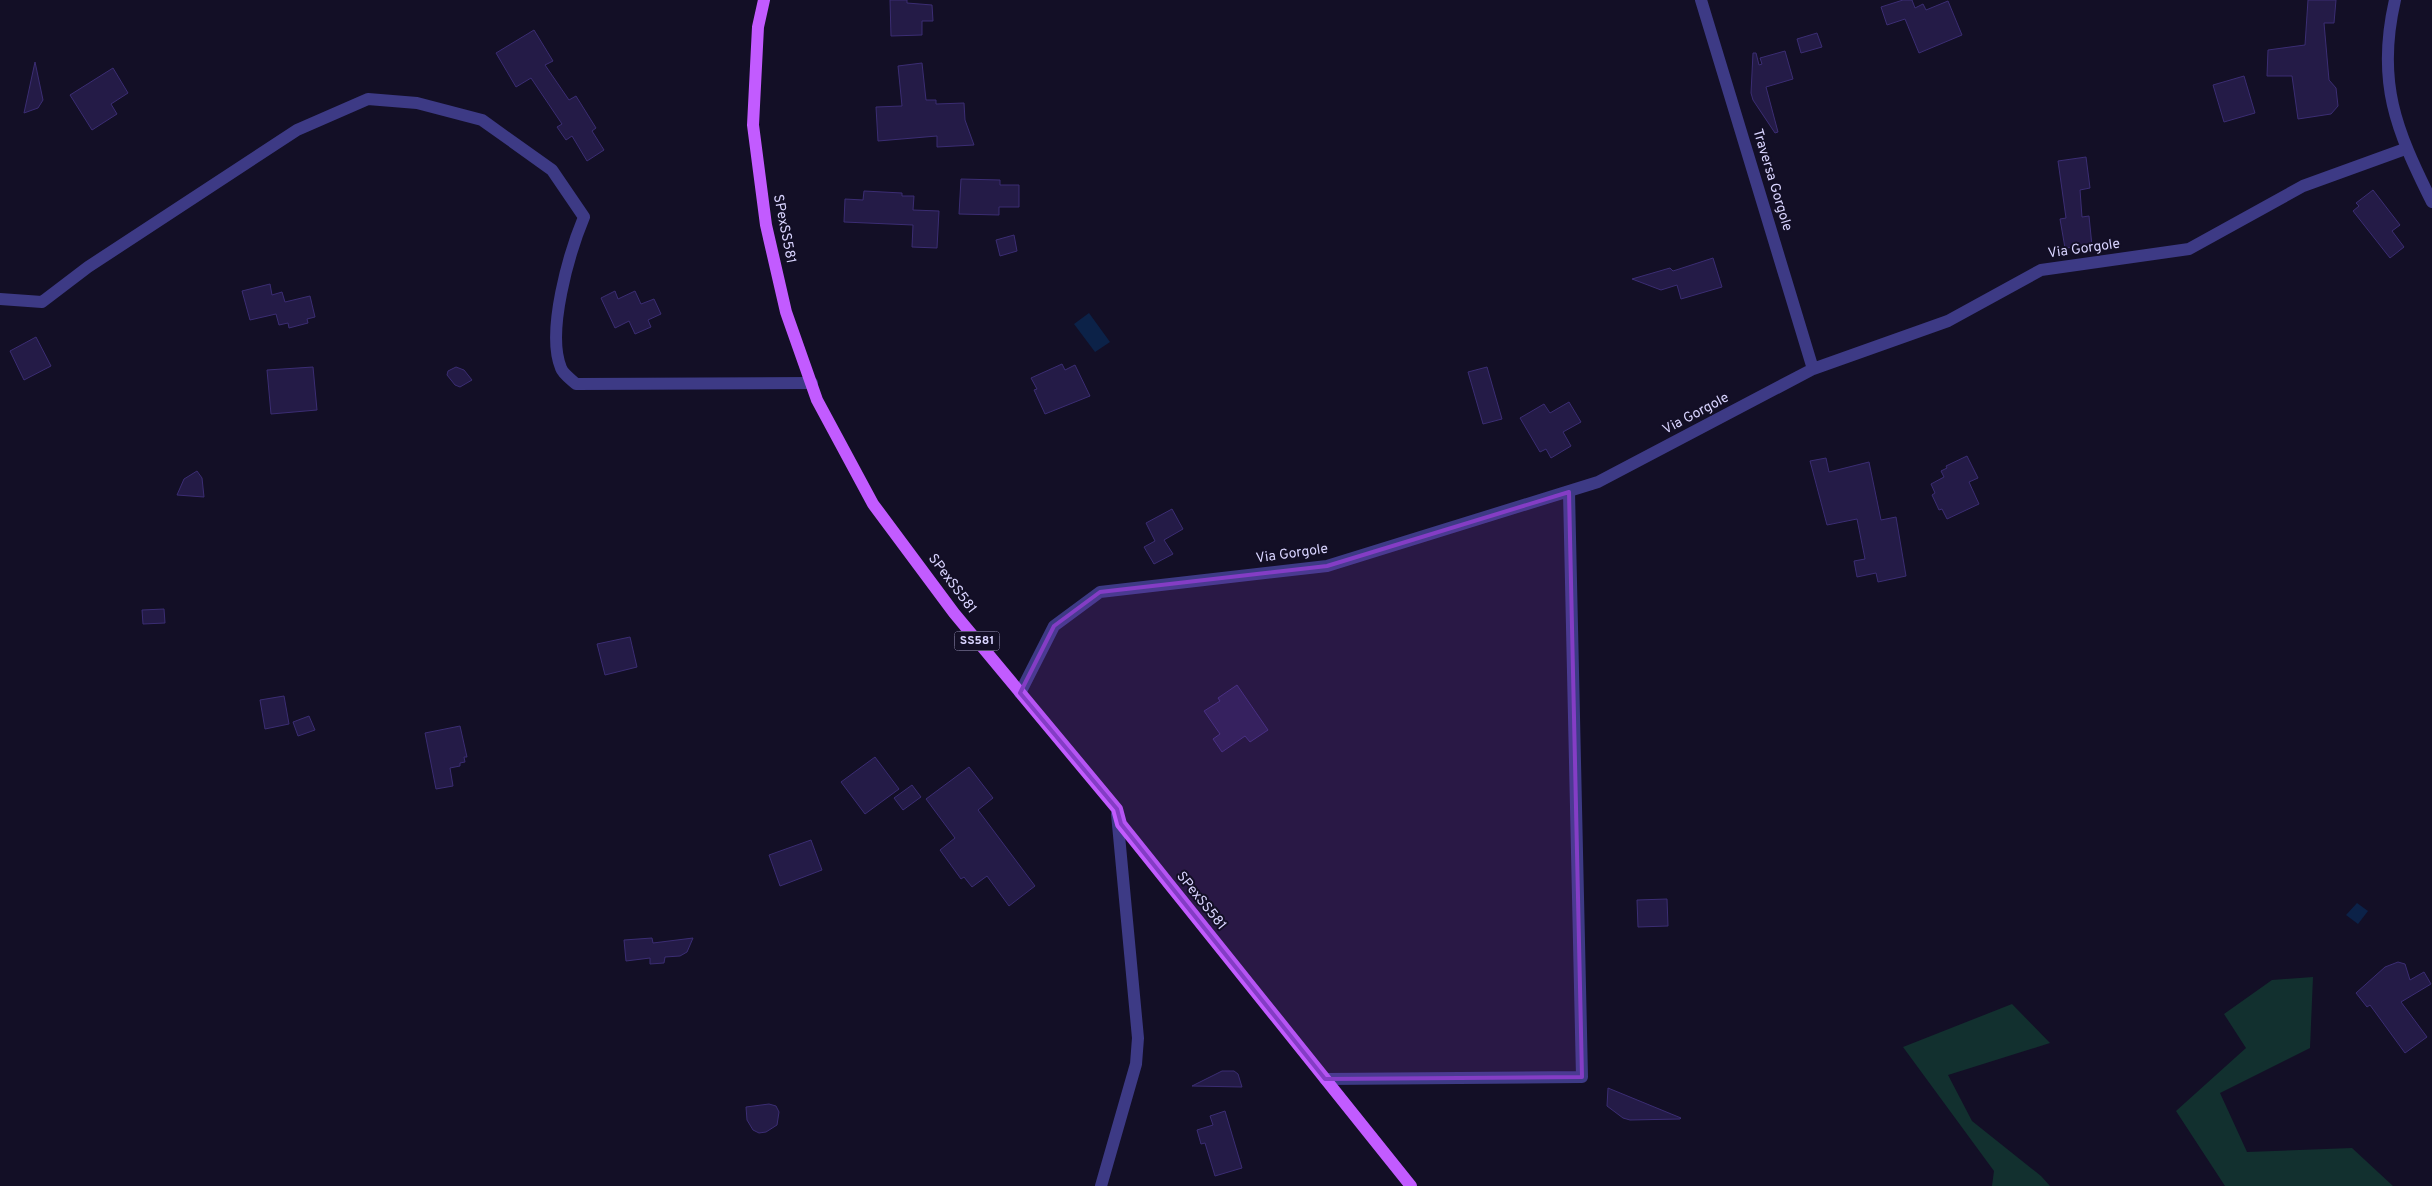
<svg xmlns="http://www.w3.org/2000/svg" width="2432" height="1186" viewBox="0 0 2432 1186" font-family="Overpass,sans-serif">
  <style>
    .green { fill: #12302f }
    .water { fill: #0c2248 }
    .building { fill: #241b47; stroke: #3b2d73 }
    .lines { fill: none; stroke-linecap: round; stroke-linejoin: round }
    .minor { stroke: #3d3a85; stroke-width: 12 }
    .major { stroke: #c25bff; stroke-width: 12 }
    .marked { fill: #843dc5; fill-opacity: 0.2; stroke: #843dc5; stroke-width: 4; stroke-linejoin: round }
    .labels { text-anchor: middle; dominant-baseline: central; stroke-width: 4; stroke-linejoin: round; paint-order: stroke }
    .shield { fill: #130f26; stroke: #9e99be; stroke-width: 1 }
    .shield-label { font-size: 12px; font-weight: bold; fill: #d9d4ff }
    .street-label { font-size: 14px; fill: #d9d4ff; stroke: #130f26 }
  </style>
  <rect width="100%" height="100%" fill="#130f26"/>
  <path class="green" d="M2313 977 2310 1048 2220 1093 2247 1152 2352 1148 2393 1186H2225L2176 1111 2246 1048 2224 1014 2272 980Z
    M2012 1004 2050 1043 1948 1075 1972 1121 2041 1176 2050 1186H1992L1994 1171 1903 1047Z"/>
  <path class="water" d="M1089 313 1110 342 1095 352 1074 324Z
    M2357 903 2368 911 2358 924 2346 915Z"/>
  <path class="building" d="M890 0H907V3L932 5 933 21H922V35L891 36Z
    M1903 0H1912L1915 8 1923 4 1926 10 1948 1 1962 35 1919 53 1905 19 1887 25 1881 7Z
    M2308 0H2336L2334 23H2324L2329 80 2336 88 2338 106 2331 114 2298 119 2292 76H2267L2268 50 2305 45Z
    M534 30 553 61 545 65 569 100 576 96 596 128 592 131 604 150 587 161 572 136 566 140 557 127 562 124 531 78 516 87 496 53Z
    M1817 33 1822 47 1801 53 1797 39Z
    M1785 51 1793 79 1766 87 1778 132 1775 133 1753 100 1751 93 1753 53H1756L1759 65 1762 64 1760 58Z
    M35 62 43 100 38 108 24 113Z
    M922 63 926 100H936V104L964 103 965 120 974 145 937 147V136L878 141 876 107 902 106 898 66Z
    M113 68 128 93 111 104 117 114 92 130 70 95Z
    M2244 76 2255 113 2224 122 2213 85Z
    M2086 157 2090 188 2080 190 2082 217 2089 216 2092 246 2065 248 2060 219 2066 218 2058 161Z
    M961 179 1000 180V185H1019V207H999V215L959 214Z
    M2373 190 2400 225 2392 231 2404 247 2390 258 2353 211 2359 206 2356 203Z
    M864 191 902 193V196H914L913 210 939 211 937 248 912 247 913 225 844 222 845 199 863 200Z
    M1014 235 1017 251 1000 256 996 240Z
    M1713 258 1722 287 1681 299 1677 285 1661 290 1632 279 1670 268 1673 271Z
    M270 284 272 295 282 292 285 302 310 296 315 317 307 319 308 323 289 328 288 323 279 325 276 314 250 320 242 291Z
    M615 291 618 299 635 291 641 304 654 299 661 314 648 320 651 327 635 334 629 321 615 328 601 298Z
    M36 337 51 366 24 380 10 351Z
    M1062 364 1065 370 1075 365 1090 396 1045 414 1034 390 1037 389 1031 378Z
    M313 367 317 410 271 414 267 370Z
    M456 367 464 370 472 380 460 387 455 385 447 375 448 371Z
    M1487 367 1502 419 1483 424 1468 372Z
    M1569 402 1581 422 1563 432 1571 446 1551 458 1546 449 1540 452 1520 418 1544 404 1550 413Z
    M1967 456 1978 478 1969 482 1979 504 1947 519 1942 509 1939 510 1932 495 1935 493 1931 484 1944 477 1941 471 1947 468 1946 466Z
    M1826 458 1829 472 1869 462 1881 520 1896 517 1906 576 1878 582 1876 573 1857 577 1854 561 1865 559 1857 519 1827 525 1810 461Z
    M197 471 202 478 204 497 177 495 184 479Z
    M1172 509 1183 529 1164 540 1173 554 1154 564 1144 547 1155 541 1146 523Z
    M164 609 165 623 143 624 142 610Z
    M630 637 637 667 605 675 597 644Z
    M1237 685 1268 730 1250 742 1245 736 1222 752 1213 739 1220 734 1204 711 1220 701 1218 698Z
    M284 696 289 724 265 729 260 700Z
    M309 716 315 730 298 736 293 722Z
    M460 726 467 757H464L465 762 460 763V766L450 768 453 786 436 789 425 733Z
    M875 757 899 789 865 814 841 782Z
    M969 767 993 798 978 810 1035 886 1009 906 987 876 972 887 964 877 961 879 940 850 955 838 926 799Z
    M912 785 921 797 903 810 894 798Z
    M811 840 822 870 780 886 769 855Z
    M1667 899 1668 926 1638 927 1637 900Z
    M652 938 653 943 693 938 687 952 680 956 665 957 664 963 650 964V958L626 961 624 940Z
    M2398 962 2405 964 2410 980 2424 972 2431 984 2401 1002 2427 1037 2405 1053 2370 1005 2367 1007 2356 993 2385 967Z
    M1222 1071H1234L1238 1074 1242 1087 1192 1086Z
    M1608 1088 1681 1118 1680 1119 1630 1120 1623 1118 1607 1106Z
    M769 1104 776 1106 779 1112 777 1125 766 1132 759 1133 753 1130 747 1120 746 1107Z
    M1225 1111 1242 1168 1215 1176 1205 1143 1201 1144 1197 1130 1213 1125 1210 1116Z"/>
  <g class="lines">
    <path class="minor" d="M1701 0 1813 369
      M2395 0C2376 82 2396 130 2432 202
      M0 299 42 302 88 267 297 130 368 99 417 103 482 120 552 170 584 217C569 253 546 332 561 368 563 374 572 380 576 384L812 383
      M1020 693 1054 626 1100 592 1327 566 1598 482 1813 369 1948 321 2041 270 2189 249 2303 186 2405 149
      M1325 1079 1582 1077 1569 492
      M1101 1186 1136 1064 1138 1038 1117 814"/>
    <path class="major" d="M764 0 758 27 753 125 766 225 786 312 817 400 873 504 954 613 1117 809 1121 824 1411 1186"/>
  </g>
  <path class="marked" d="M1569 492 1582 1077 1325 1079 1121 824 1117 809 1020 693 1054 626 1100 592 1327 566Z"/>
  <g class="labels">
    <rect class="shield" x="954.5" y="631.5" width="45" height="19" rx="4"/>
    <g class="shield-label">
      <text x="977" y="641">SS581</text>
    </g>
    <g class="street-label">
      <text transform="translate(1772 180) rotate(73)">Traversa Gorgole</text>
      <text transform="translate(784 229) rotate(79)">SPexSS581</text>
      <text transform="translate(2084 249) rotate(-8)">Via Gorgole</text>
      <text transform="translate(1696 414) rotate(-28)">Via Gorgole</text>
      <text transform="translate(1292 554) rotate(-8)">Via Gorgole</text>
      <text transform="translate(952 584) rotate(53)">SPexSS581</text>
      <text transform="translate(1201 901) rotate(51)">SPexSS581</text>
    </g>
  </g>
</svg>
